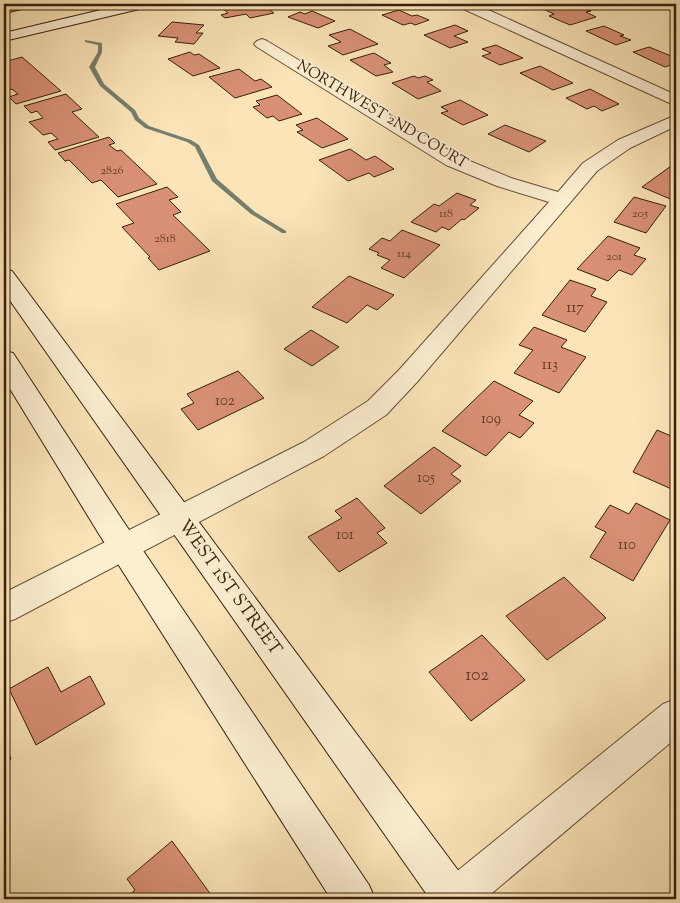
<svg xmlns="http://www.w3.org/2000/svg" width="680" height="903" viewBox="0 0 680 903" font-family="'Sorts Mill Goudy',serif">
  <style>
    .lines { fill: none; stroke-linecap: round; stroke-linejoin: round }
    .stream { fill: #757f6d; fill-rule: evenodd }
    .building { fill: #d99076; stroke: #35200c }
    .minor-casing { stroke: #665137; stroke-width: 2 }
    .secondary-casing { stroke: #35200c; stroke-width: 2 }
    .minor { fill: #fceed1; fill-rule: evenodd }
    .secondary { fill: #fceed1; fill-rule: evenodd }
    .labels { text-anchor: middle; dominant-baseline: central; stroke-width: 4; stroke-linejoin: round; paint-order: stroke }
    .far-number-label { font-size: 12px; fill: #5e3c26 }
    .far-street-label { font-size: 15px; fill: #35200c; stroke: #fceed1 }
    .number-label { font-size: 15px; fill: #5e3c26 }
    .street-label { font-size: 18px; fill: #35200c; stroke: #fceed1 }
    .near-number-label { font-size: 18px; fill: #5e3c26 }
  </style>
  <rect width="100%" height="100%" fill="#fbe5b8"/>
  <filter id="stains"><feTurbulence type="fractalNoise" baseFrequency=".004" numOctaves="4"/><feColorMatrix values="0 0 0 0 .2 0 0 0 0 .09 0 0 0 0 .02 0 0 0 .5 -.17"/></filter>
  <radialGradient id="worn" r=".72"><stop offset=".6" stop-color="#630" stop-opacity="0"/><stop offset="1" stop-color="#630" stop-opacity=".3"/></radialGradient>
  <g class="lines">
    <path class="stream" d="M85 40 102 43V52L95 67 104 84 135 110 139 118 149 126 191 140 199 145 217 179 255 212 286 231V233H282L251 214 212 181 195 147 187 142 145 128 135 120 131 112 100 86 89 67 98 52V45L85 42Z"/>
  </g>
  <path class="building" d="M4 4H39L41 5 7 13 4 11Z
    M240 4H253L259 9 267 8 274 13 250 18 246 14 225 18 221 15 228 13 221 7Z
    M561 4 574 8 580 6 591 11 586 12 596 17 570 25 549 16 554 14 543 9Z
    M399 10 412 16 417 15 429 20 415 25 411 23 403 25 382 15Z
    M312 11 335 21 318 28 288 17 300 12 305 14Z
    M172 22 204 25 196 33H203L194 44 175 42 178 38 158 36Z
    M455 25 468 31 454 36 468 42 450 48 424 35Z
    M604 26 624 35 620 36 631 40 616 45 586 31Z
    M350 29 378 44 343 55 328 46 341 42 329 35Z
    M496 45 523 58 500 65 482 56 491 53 482 49Z
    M649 47 671 56 676 55V63L665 67 633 52Z
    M190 52 194 55 199 54 220 68 193 76 168 59Z
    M374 53 391 63 384 65 393 72 376 76 350 60Z
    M22 57 61 91 16 104 9 97 18 94 12 89 5 91 4 90V76H6L4 74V62Z
    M540 66 573 83 553 90 520 73Z
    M239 69 255 81 261 79 272 87 235 98 209 77Z
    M414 76 418 78 425 76 433 80 427 82 441 91 418 99 392 83Z
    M590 89 619 104 602 111 594 106 587 109 566 98Z
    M66 94 82 109 72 112 99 137 55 150 48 142 58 139 51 133 43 135 29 122 43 118 37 111 31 113 24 106Z
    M277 95 302 114 279 121 273 116 267 118 253 107 260 105 256 101Z
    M460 100 488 115 463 125 441 113 448 111 441 107Z
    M317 118 348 139 322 148 297 132 303 130 296 125Z
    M505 125 546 141 529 152 488 134Z
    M109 137 115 143 109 145 117 151 121 150 157 184 118 197 101 180 92 183 69 160 65 161 58 153Z
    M350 149 366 160 375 156 394 169 374 177 369 173 348 181 319 160Z
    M671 166 676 168 675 201 642 187Z
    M167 187 178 197 169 200 181 212 173 215 210 251 159 270 148 258 150 257 122 227 134 223 116 204Z
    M457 193 476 200 470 205 479 208 464 220 462 219 449 230 442 227 436 232 411 222 434 204 439 206Z
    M634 197 666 206 646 233 614 222Z
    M402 230 440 245 404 278 381 268 390 260 377 255 379 253 369 249 382 238 390 241Z
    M608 236 640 248 634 255 646 259 632 275 619 270 608 281 577 269Z
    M349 276 394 295 377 310 367 305 347 323 312 307Z
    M570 280 596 289 591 296 607 302 585 332 542 315Z
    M534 327 567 340 561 347 586 357 559 393 514 373 533 350 519 345Z
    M311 330 339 347 312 366 284 349Z
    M238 371 264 398 198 430 181 409 194 403 187 394Z
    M494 381 533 401 519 415 534 423 520 438 509 432 486 456 442 431Z
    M657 430 676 438V491L633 472Z
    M434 447 461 466 451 474 461 481 421 514 384 486Z
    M357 498 385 528 377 533 387 543 339 572 308 537 342 518 335 511Z
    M636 503 670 520 633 581 590 557 606 532 595 527 610 505 629 514Z
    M564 577 606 618 547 660 506 616Z
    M482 635 525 680 471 721 429 672Z
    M48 667 61 692 90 676 105 704 36 745 9 689Z
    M4 742 11 759 4 763Z
    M172 841 214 899H125L135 890 127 879Z"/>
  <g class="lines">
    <defs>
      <path id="minor" d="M457 4H475L676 95V106L459 7Z
        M262 39 267 41 460 157 511 178 558 192 583 163 618 140 676 115V126L630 148 597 171 417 382 386 415 324 456 15 619 4 623V593L304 442 368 401 399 370 549 202 497 186 446 165 257 47 254 44 257 41Z
        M676 699V738L485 899H434L440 885 663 704Z"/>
      <path id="secondary" d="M126 4H150L148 7 4 41V33Z
        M4 269 12 271 469 885 475 899H430L4 292Z
        M4 351 13 353 121 518 369 885 375 899H331L99 534 4 379Z"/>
    </defs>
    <use href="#minor" class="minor-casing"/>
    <use href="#secondary" class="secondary-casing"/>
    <use href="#minor" class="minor"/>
    <use href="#secondary" class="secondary"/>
  </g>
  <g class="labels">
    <g class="far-number-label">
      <text x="112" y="171">2826</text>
      <text x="446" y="214">118</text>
      <text x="640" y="214">205</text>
      <text x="165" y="239">2818</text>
      <text x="404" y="254">114</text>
      <text x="614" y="257">201</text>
    </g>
    <g class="far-street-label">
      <text transform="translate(382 115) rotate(31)">NORTHWEST 2ND COURT</text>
    </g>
    <g class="number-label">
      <text x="575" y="308">117</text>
      <text x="550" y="365">113</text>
      <text x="225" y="401">102</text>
      <text x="491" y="419">109</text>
      <text x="426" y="478">105</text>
      <text x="345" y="535">101</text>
      <text x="627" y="545">110</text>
    </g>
    <g class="street-label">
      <text transform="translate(229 588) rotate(54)">WEST 1ST STREET</text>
    </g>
    <g class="near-number-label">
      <text x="477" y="676">102</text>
    </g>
  </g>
  <rect width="680" height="903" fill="none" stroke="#fbe5b8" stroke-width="20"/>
  <rect x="5" y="5" width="670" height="893" fill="none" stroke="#35200c" stroke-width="2.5"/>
  <rect x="10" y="10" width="660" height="883" fill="none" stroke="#35200c"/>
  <rect width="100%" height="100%" filter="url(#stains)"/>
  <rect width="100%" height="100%" fill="url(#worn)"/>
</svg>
